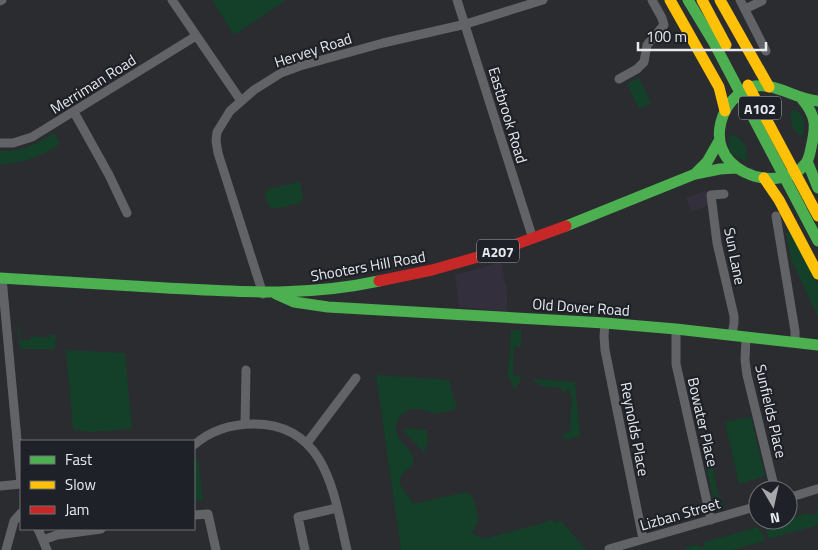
<svg xmlns="http://www.w3.org/2000/svg" width="818" height="550" viewBox="0 0 818 550" font-family="'Titillium Web',sans-serif">
  <style>
    .commercial { fill: #342f3d }
    .green { fill: #14402a }
    .lines { fill: none; stroke-linecap: round; stroke-linejoin: round }
    .street { stroke: #626366; stroke-width: 9 }
    .fast { stroke: #4caf50; stroke-width: 11 }
    .slow { stroke: #ffc107; stroke-width: 11 }
    .jam { stroke: #c62828; stroke-width: 11 }
    .labels { text-anchor: middle; dominant-baseline: central; stroke-width: 4.5; stroke-linejoin: round; paint-order: stroke }
    .shield { fill: #1e2127; stroke: #abaeb3; stroke-width: 1 }
    .shield-label { font-size: 14px; font-weight: bold; fill: #e8eaef }
    .street-label { font-size: 15px; fill: #e8eaef; stroke: #1e2127 }
  </style>
  <rect width="100%" height="100%" fill="#2a2c2f"/>
  <path class="commercial" d="M706 190 709 205 691 212 686 198Z
    M501 262 507 291V311L459 307 455 275Z"/>
  <path class="green" d="M212 0H286L234 35Z
    M639 78 651 103 639 109 627 84Z
    M792 109C807 114 806 125 802 137 791 130 789 121 792 109Z
    M55 133 60 144C41 157 23 163 0 164V151C25 151 33 145 55 133Z
    M731 134C744 140 749 146 746 161 730 155 725 150 731 134Z
    M300 182 303 198 300 203 273 209 268 205 265 194 268 189Z
    M789 231 818 285V317L791 259 786 233Z
    M18 328 20 329V340H30L31 336 49 338 50 335H56L55 349H20Z
    M511 330H521V347H514L513 375 520 376V381L515 389 508 377Z
    M66 350 125 353 132 429 88 432 73 429Z
    M376 375 449 380 457 408C450 411 442 414 434 413 424 411 417 406 407 411 402 413 399 417 397 422 392 439 408 444 413 457 413 459 413 463 413 465 410 468 406 470 403 474 393 484 410 495 413 504L466 492 473 497 479 520 474 529 472 530 473 534 484 539 553 520 554 523 561 521 586 550H401Z
    M534 379 575 382 580 436 564 440 563 435 564 433H570L572 397 568 389 563 393 561 388 539 386V383H534Z
    M751 417 765 476 739 484 725 422Z
    M405 428 427 430 428 441 424 453 404 431Z
    M194 454 198 460 203 500 194 502Z
    M712 464 718 495H720L724 509 716 511 706 465Z
    M818 510V525L769 539 766 529 772 527 771 523 779 521 781 525 787 523V520L788 519 808 513 810 516 816 514V511Z
    M758 527 760 532 762 531 765 541 732 550H685V548L698 544 700 548 705 546 704 542Z"/>
  <g class="lines">
    <path class="street" d="M172 0 241 101
      M457 0 533 239
      M740 0 766 51
      M0 1 2 0
      M745 9 762 1
      M619 79 637 69 644 62 647 45 664 25 662 18 652 0
      M74 112 109 175 127 213
      M0 143H13L32 137 196 36
      M724 194 711 195 717 243 734 316V323L732 335
      M776 216 795 331V342
      M2 278 21 483
      M263 294 218 153 216 141 217 132 230 111 254 90 281 73 300 66 383 43 466 24 543 0
      M605 323 604 336 605 350 643 539
      M676 329V364L711 520
      M746 337 745 360 747 375 775 490
      M245 424 246 370
      M307 443 356 378
      M194 445C211 430 231 424 254 424 327 424 334 495 347 550
      M0 486 21 484
      M788 498 817 489
      M194 515 208 514 216 550
      M38 529 47 550
      M43 540 57 535 101 529
      M609 549 758 506
      M6 550 14 521 21 513
      M305 550 298 517 337 508"/>
    <path class="fast" d="M688 0 714 43 818 241
      M802 99C817 117 816 126 811 148 810 153 809 159 806 163 781 198 695 171 726 109 732 99 743 88 755 86 777 83 797 100 818 101
      M807 161 818 188
      M695 174 707 162 719 141
      M566 226 695 174 720 169 736 168
      M0 278C56 281 111 285 167 288 241 292 305 297 379 281
      M276 294 294 302 328 307 605 323 676 329 818 345"/>
    <path class="slow" d="M670 0 719 87 725 111
      M702 0 726 45
      M720 0 769 87
      M748 85 818 216
      M764 178 779 200 818 274"/>
    <path class="jam" d="M379 281 432 270 492 253 566 226"/>
  </g>
  <g class="labels">
    <g class="shield">
      <rect x="739" y="96.5" width="42" height="23" rx="4"/>
      <rect x="477" y="239.5" width="42" height="23" rx="4"/>
    </g>
    <g class="shield-label">
      <text x="760" y="108">A102</text>
      <text x="498" y="251">A207</text>
    </g>
    <g class="street-label">
      <text transform="translate(313 50) rotate(-18)">Hervey Road</text>
      <text transform="translate(93 84) rotate(-32)">Merriman Road</text>
      <text transform="translate(508 115) rotate(73)">Eastbrook Road</text>
      <text transform="translate(735 256) rotate(79)">Sun Lane</text>
      <text transform="translate(368 266) rotate(-10)">Shooters Hill Road</text>
      <text transform="translate(581 307) rotate(4)">Old Dover Road</text>
      <text transform="translate(771 411) rotate(77)">Sunfields Place</text>
      <text transform="translate(703 422) rotate(77)">Bowater Place</text>
      <text transform="translate(635 429) rotate(79)">Reynolds Place</text>
      <text transform="translate(680 514) rotate(-16)">Lizban Street</text>
    </g>
  </g>
  <rect x="20" y="440" width="175" height="90" fill="#1e2127" stroke="#6f7177"/>
  <rect x="30" y="456" width="25" height="8" fill="#4caf50" stroke="#6f7177"/>
  <text x="65" y="465" font-size="15" fill="#e8eaef">Fast</text>
  <rect x="30" y="481" width="25" height="8" fill="#ffc107" stroke="#6f7177"/>
  <text x="65" y="490" font-size="15" fill="#e8eaef">Slow</text>
  <rect x="30" y="506" width="25" height="8" fill="#c62828" stroke="#6f7177"/>
  <text x="65" y="515" font-size="15" fill="#e8eaef">Jam</text>
  <g transform="translate(773 505) rotate(171)"><circle r="24" fill="#1e2127" stroke="#6f7177"/>
  <path d="M0-4L9 19L0 12L-9 19Z" fill="#a6a8ac"/>
  <text y="-8" font-size="14" font-weight="bold" text-anchor="middle" fill="#e8eaef">N</text>
  </g>
  <path d="M638 42v8h128v-8" fill="none" stroke="#e8eaef" stroke-width="2.5"/>
  <text x="646" y="42" font-size="15" fill="#e8eaef" stroke="#1e2127" stroke-width="4" paint-order="stroke">100 m</text>
</svg>
